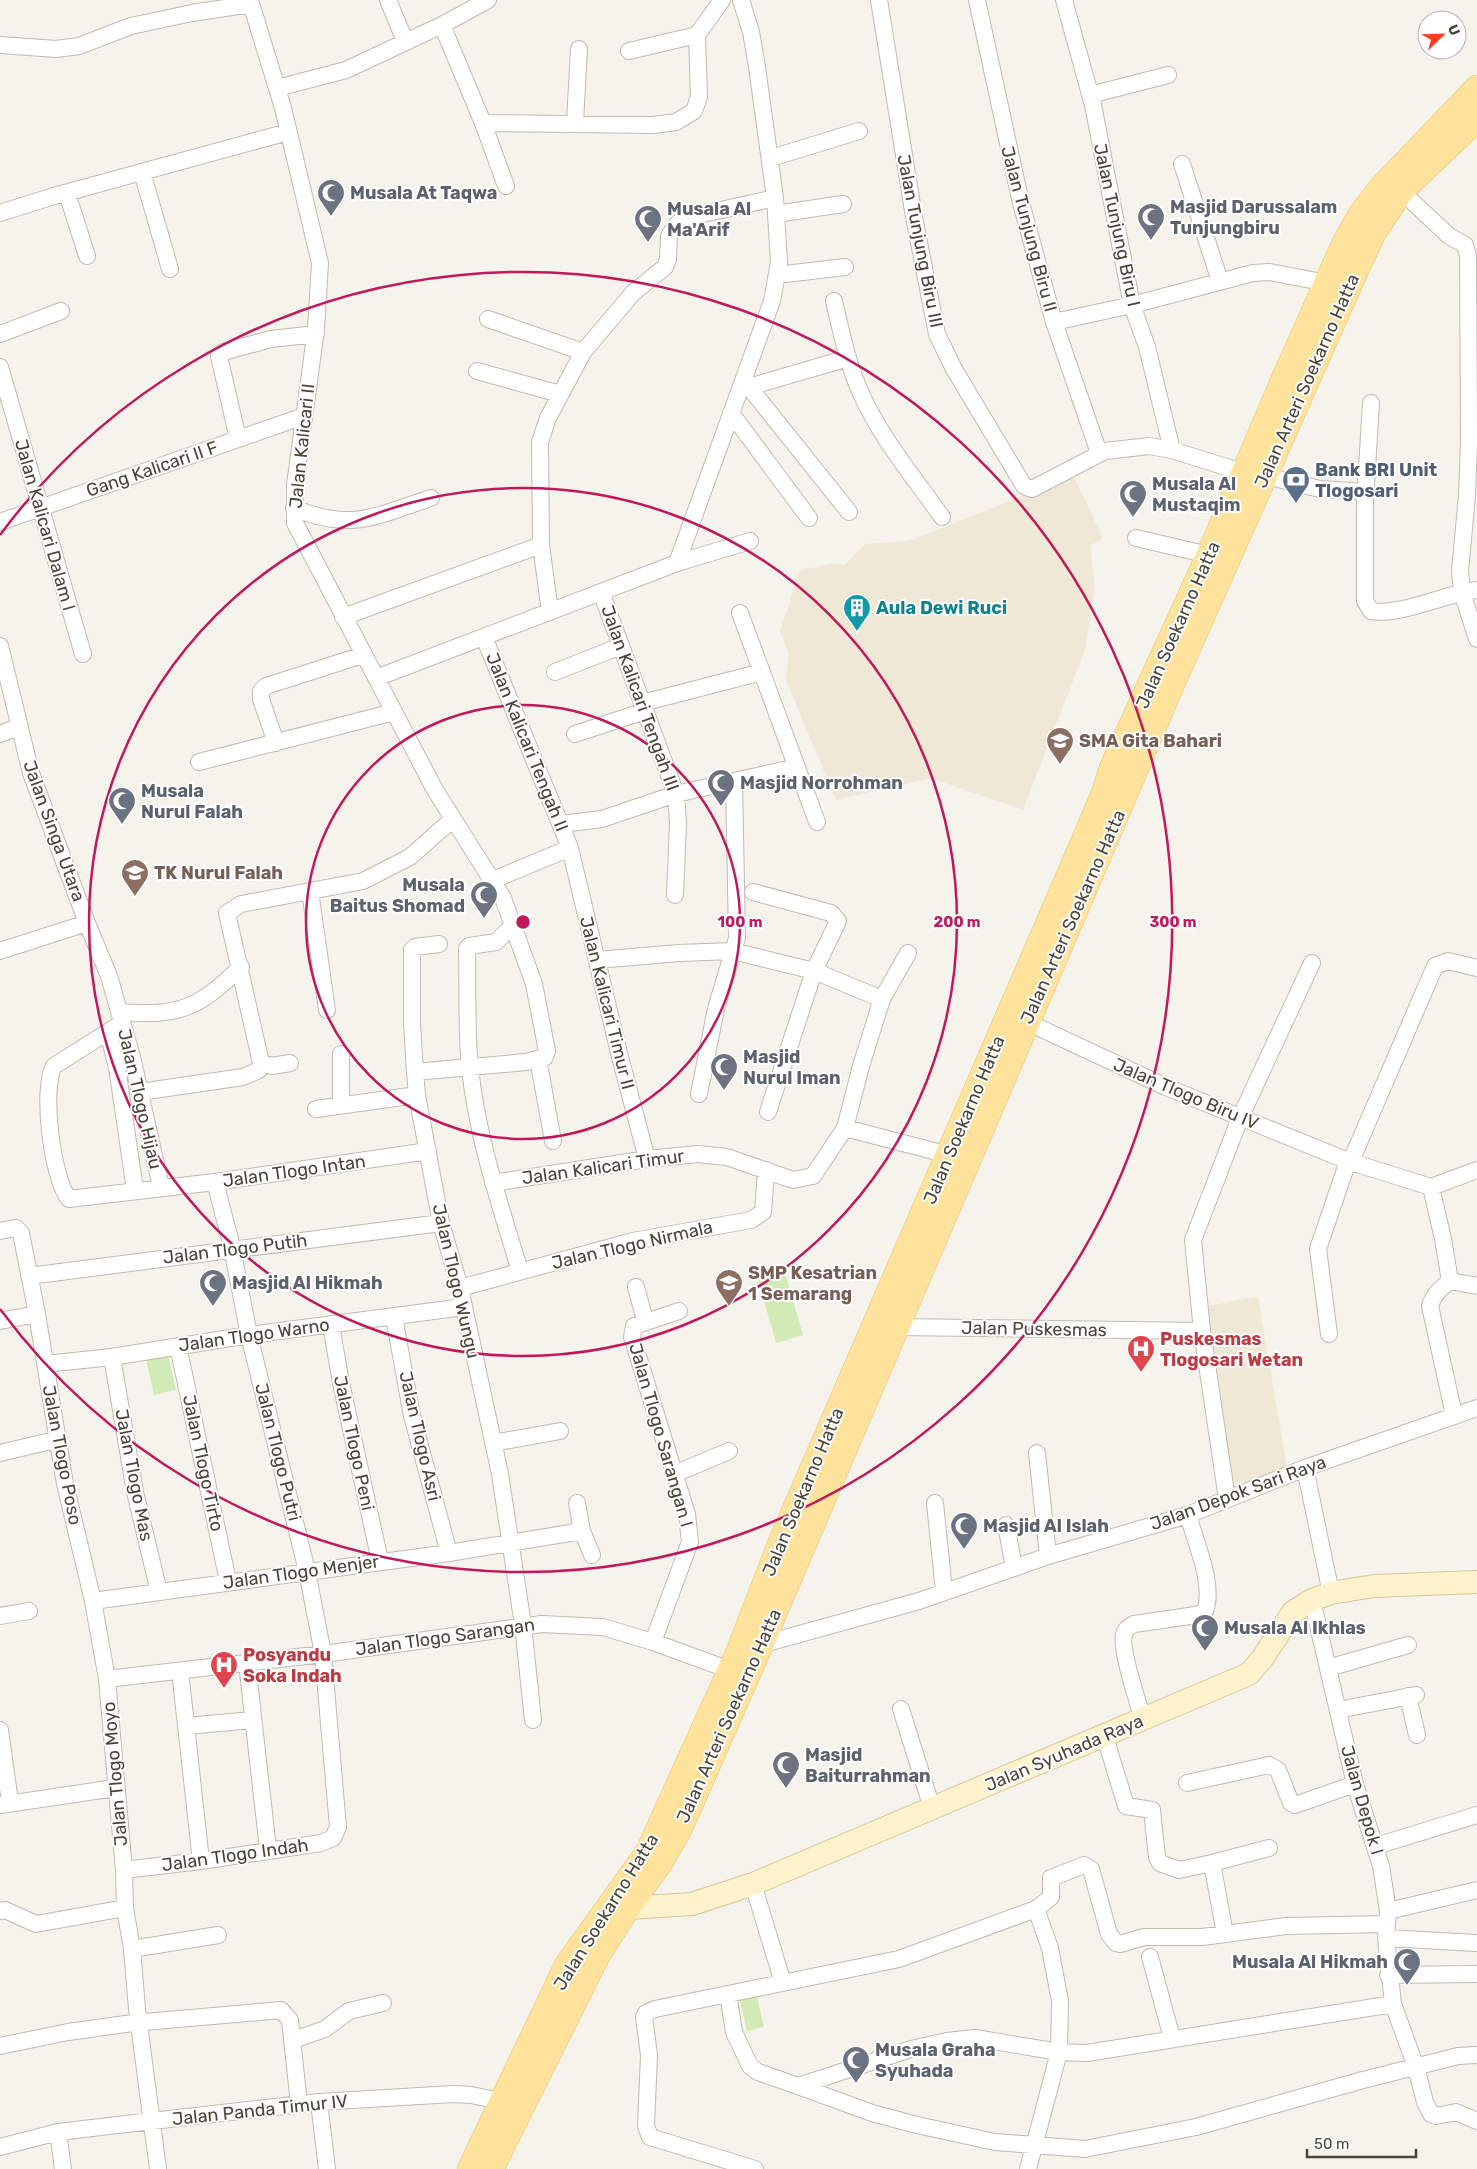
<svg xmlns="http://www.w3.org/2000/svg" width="1477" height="2169" viewBox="0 0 1477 2169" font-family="Rubik,sans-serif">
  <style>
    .education { fill: #efe8d6 }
    .green { fill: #d2eab5 }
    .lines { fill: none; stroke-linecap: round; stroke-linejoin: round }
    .street-casing { stroke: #c2bbae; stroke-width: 18 }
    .secondary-casing { stroke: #d6c79b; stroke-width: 24 }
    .primary-casing { stroke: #e6c16a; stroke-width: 26 }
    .street { stroke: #fff; stroke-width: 16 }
    .secondary { stroke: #fff3cd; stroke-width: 22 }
    .primary { stroke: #ffe39c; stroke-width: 25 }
    .ring { fill: none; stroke: #c2185b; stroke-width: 2.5 }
    .labels { text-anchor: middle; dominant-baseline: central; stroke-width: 4; stroke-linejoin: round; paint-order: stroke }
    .worship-label { font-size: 18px; font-weight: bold; fill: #5b616d; stroke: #fff; text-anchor: start }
    .street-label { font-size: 18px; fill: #4b4439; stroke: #fff }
    .service-label { font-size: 18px; font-weight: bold; fill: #4e5e75; stroke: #fff; text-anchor: start }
    .culture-label { font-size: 18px; font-weight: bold; fill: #0d838f; stroke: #fff; text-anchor: start }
    .education-label { font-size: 18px; font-weight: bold; fill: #785e54; stroke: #fff; text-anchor: start }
    .health-label { font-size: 18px; font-weight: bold; fill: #be3a42; stroke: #fff; text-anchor: start }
    .centre { fill: #c2185b; stroke: #fff; stroke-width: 2.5 }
    .ring-label { font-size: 15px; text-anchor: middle; font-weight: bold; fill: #c2185b; stroke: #fff; stroke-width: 4; stroke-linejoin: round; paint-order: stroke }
  </style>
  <rect width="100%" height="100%" fill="#f6f3ec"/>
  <path class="education" d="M1071 471 1103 538 1090 546 1095 585 1085 650 1023 810 931 778 836 800 786 680 789 654 780 631 800 570 833 564 845 565 865 544 909 541 1015 499Z
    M1258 1297 1288 1474 1232 1483 1201 1307Z"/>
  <path class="green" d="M785 1272 803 1335 776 1343 758 1280Z
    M168 1355 176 1390 154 1395 146 1360Z
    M756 1993 764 2027 747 2031 739 1998Z"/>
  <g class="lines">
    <defs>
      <path id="street" d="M250 0 283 108 320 263 316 329 295 485V523L435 790 503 898 534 984 547 1051 545 1057 526 1062 415 1072 417 1095 441 1223 460 1288 500 1474 523 1625 533 1720
        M388 0 405 41
        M879 0 914 217 937 334 954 369 1024 486 1032 489 1105 451 1149 446 1172 450 1245 473
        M977 0 1021 203 1054 322 1099 453
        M1064 0 1093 105 1132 305 1147 347 1172 450
        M442 25 483 123 654 125 676 122 694 111 699 97 697 35 722 0
        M0 45 56 49 79 46 131 26 192 13 251 4
        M629 51 697 35
        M277 88 346 70 442 25 488 0
        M1090 95 1168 75
        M575 122 579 49
        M483 123 506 186
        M771 158 859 131
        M1182 164 1220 281
        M142 172 170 269
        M1401 191 1449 236 1465 245 1468 256 1469 441 1467 496 1460 571 1462 592 1477 639
        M67 193 87 256
        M0 213 54 196 288 132
        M776 214 843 204
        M777 275 845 267
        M834 301C841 331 847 361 859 389 879 436 913 476 942 517
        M488 319 583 352
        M1054 322 1132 305 1253 273 1270 272 1327 283
        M0 334 61 311
        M0 367 83 654
        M477 371 560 394
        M742 384 749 387 849 512
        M749 387 848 358
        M1371 403 1365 500V601L1371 611C1401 616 1444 594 1477 590
        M731 413 809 518
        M238 439 219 356 223 352 271 339 316 334
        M1266 476 1320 489 1366 492
        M294 508C352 532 375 516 431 498
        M0 522 304 416
        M1136 538 1209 555
        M677 563 772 301 779 262 775 198 757 67 751 32 741 0
        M601 592 676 794 678 823 675 895
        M550 612 541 545 540 442 548 418 583 352 633 293 665 267 668 259 669 236 677 224 689 217 775 198
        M740 613 817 822
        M343 617 541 545
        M484 637 570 848 620 1057 647 1159
        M0 646 31 773 87 923 109 976 132 1057 161 1187
        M555 672 621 646
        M376 678 677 563 750 541
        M642 703 762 672
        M0 734 13 729
        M575 734 645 711
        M276 743 261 699V691L266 686 363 655
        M199 762 394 712
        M561 824 602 819 676 794 797 767
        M493 880 570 848
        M310 891 327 1010
        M753 892 831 913 838 921 814 971 768 1112
        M513 925 496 942 469 946 467 949C468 989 466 1029 470 1068 477 1137 500 1205 520 1271
        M0 951 87 923
        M597 960 679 953 733 951 814 971 882 999
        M119 1012C180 1016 196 1010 241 967
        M1027 1022 1166 1087 1348 1161 1431 1187 1477 1170
        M122 1023 54 1066C41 1088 52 1179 69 1199L215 1182 428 1151
        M108 1032 117 1067 135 1190
        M538 1059 553 1141
        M261 1063 272 1066 290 1063
        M415 1072 412 1022V950L415 947 439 944
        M140 1092 243 1077 259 1070 261 1063 227 913 241 904 363 881 410 857 453 819
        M699 1094 716 1009 737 938 734 782
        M341 1104V1054
        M316 1109 417 1095
        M845 1128 949 1155
        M1351 1161 1435 966 1448 961 1477 968
        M493 1183 647 1159 698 1154 727 1157 793 1180 813 1176 845 1128 861 1066 882 999 908 953
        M1431 1187 1443 1239 1450 1281C1441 1288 1433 1295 1430 1306L1454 1415
        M0 1231 16 1228 21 1233 37 1314 65 1484 93 1601 107 1679 124 1870 125 1908 132 1949 137 2009 158 2169
        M29 1276 441 1223
        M1450 1281 1477 1286
        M636 1287 645 1320
        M460 1288 633 1241 751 1220 763 1212 766 1170
        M394 1317 412 1416 449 1553
        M0 1321 37 1314
        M331 1325 341 1383 380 1561
        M896 1327 1202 1331
        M1329 1334 1318 1249 1348 1161
        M178 1346 228 1581
        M112 1357 135 1492 159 1592
        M45 1364 112 1357 249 1335 464 1307
        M493 1443 560 1431
        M0 1453 59 1439
        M1037 1453 1048 1556
        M1305 1468 1331 1593
        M674 1474 729 1451
        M1227 1499 1202 1331 1193 1240 1240 1118 1312 963
        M577 1503 582 1531 592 1555
        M935 1503 944 1591
        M1006 1525 1014 1567
        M1312 1600 1355 1784 1381 1866 1388 1911 1386 1938 1393 2004 1416 2067 1425 2102 1431 2114 1436 2116 1456 2112 1477 2121
        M93 1601 449 1553 582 1531
        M0 1616 29 1611
        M653 1642 690 1542 687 1514 632 1337 634 1326 679 1311
        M756 1646 919 1601 1048 1556 1188 1515 1305 1468 1477 1408
        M247 1663 268 1849
        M1328 1668 1408 1645
        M180 1671 201 1861
        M107 1679 323 1654 542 1624 603 1627 653 1642 738 1673
        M1408 1696 1417 1735
        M901 1709 932 1808
        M1338 1710 1416 1695
        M1143 1719C1138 1703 1120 1648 1124 1635 1125 1629 1129 1627 1134 1624L1196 1615 1205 1611C1215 1585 1195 1541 1188 1515
        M186 1726 253 1720
        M0 1730 10 1802
        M1105 1737 1126 1806 1152 1810 1157 1857 1160 1863 1179 1870 1212 1863 1225 1934
        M1187 1783 1269 1765 1278 1770 1291 1803 1295 1805 1355 1784
        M0 1805 115 1788
        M1376 1846 1477 1815
        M1212 1863 1269 1848
        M124 1870 201 1861 321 1843 333 1838 338 1827 323 1654 307 1571 249 1335 231 1243 215 1182
        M753 1884 783 1983
        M1036 1909 1051 1897V1878L1084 1865 1091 1869 1109 1934 1116 1943 1120 1944 1144 1937H1202L1286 1926 1386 1924
        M0 1911 5 1910 36 1924 125 1908
        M1388 1911 1477 1890
        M1386 1938 1477 1943
        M132 1949 218 1935
        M1150 1957 1172 2038
        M1388 1975 1477 1974
        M728 1994 734 2032 750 2066 758 2072 798 2086 911 2049 947 2041 975 2038 1059 2052 1087 2053 1393 2004
        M293 2040 325 2029 349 2011 383 2003
        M0 2046 68 2032 133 2023 281 2010 290 2020 299 2104
        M798 2086 872 2113 917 2125 995 2142 1085 2149 1196 2127 1363 2080 1458 2056 1477 2055
        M319 2102 327 2169
        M58 2132 63 2169
        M0 2147 58 2132 152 2121 319 2102 453 2094 471 2095 510 2103
        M755 2169 650 2137 646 2126 649 2055 644 2017 646 2013 655 2009 899 1959 1036 1909 1050 1948 1060 2001 1059 2052 1028 2169"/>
      <path id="secondary" d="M627 1908 692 1904 753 1884 1249 1674 1262 1659 1293 1612 1312 1600 1331 1593 1374 1586 1477 1582"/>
      <path id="primary" d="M470 2169 567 1965 648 1852 739 1651 780 1544 1083 843 1104 793 1112 768 1209 555 1286 374 1344 244 1361 214 1382 187 1477 88
        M491 2169 597 1956 630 1904 660 1863 680 1828 761 1644 1173 682 1356 270 1374 232 1401 191 1477 119"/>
    </defs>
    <use href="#street" class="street-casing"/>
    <use href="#secondary" class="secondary-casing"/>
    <use href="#primary" class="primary-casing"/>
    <use href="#street" class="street"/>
    <use href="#secondary" class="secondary"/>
    <use href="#primary" class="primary"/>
  </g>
  <g class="ring">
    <circle cx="523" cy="922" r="217"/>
    <circle cx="523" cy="922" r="434"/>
    <path d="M0 535A650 650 0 1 1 0 1309"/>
  </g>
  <defs>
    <symbol id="mosque-pin" viewBox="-11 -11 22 30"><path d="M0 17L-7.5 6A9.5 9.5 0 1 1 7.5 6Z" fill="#6b7280" stroke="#fff"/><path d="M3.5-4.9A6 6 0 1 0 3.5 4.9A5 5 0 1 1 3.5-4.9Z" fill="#fff"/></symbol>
    <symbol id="bank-pin" viewBox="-11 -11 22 30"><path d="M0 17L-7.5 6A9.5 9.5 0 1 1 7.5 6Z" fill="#5c6f8a" stroke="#fff"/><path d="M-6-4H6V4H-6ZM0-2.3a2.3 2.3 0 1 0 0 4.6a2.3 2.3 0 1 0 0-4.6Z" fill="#fff"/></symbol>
    <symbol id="building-pin" viewBox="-11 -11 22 30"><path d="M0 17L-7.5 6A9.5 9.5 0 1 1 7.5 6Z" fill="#0f9aa8" stroke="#fff"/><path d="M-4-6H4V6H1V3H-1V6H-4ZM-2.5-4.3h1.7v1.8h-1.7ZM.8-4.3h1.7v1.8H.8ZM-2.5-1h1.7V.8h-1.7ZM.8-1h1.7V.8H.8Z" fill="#fff"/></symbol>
    <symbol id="school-pin" viewBox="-11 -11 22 30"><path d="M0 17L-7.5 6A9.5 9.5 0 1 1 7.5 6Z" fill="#8d6e63" stroke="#fff"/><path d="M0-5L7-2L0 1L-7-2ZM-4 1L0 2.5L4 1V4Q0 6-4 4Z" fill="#fff"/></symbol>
    <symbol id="hospital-pin" viewBox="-11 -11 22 30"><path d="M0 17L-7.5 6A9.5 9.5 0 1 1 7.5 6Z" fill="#e0444e" stroke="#fff"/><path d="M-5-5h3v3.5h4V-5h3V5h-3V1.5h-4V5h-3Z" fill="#fff"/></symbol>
  </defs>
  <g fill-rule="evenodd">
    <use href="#mosque-pin" x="315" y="177" width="32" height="43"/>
    <use href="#mosque-pin" x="1135" y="201" width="32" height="43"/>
    <use href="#mosque-pin" x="632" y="203" width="32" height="43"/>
    <use href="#bank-pin" x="1280" y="464" width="32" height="43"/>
    <use href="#mosque-pin" x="1117" y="478" width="32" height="43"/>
    <use href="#building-pin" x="841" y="592" width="32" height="43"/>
    <use href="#school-pin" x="1044" y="725" width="32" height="43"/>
    <use href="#mosque-pin" x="705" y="767" width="32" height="43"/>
    <use href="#mosque-pin" x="106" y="785" width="32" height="43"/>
    <use href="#school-pin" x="119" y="857" width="32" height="43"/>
    <use href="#mosque-pin" x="468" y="879" width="32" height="43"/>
    <use href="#mosque-pin" x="708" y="1051" width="32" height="43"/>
    <use href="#mosque-pin" x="197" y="1267" width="32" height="43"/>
    <use href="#school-pin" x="713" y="1267" width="32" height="43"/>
    <use href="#hospital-pin" x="1125" y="1333" width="32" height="43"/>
    <use href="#mosque-pin" x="948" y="1510" width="32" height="43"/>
    <use href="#mosque-pin" x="1189" y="1612" width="32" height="43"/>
    <use href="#hospital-pin" x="208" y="1649" width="32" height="43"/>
    <use href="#mosque-pin" x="770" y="1749" width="32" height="43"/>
    <use href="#mosque-pin" x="1391" y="1946" width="32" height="43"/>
    <use href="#mosque-pin" x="840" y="2044" width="32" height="43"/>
  </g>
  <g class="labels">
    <g class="worship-label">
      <text x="350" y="193">Musala At Taqwa</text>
      <text x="1170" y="207">Masjid Darussalam<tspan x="1170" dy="21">Tunjungbiru</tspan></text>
      <text x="667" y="209">Musala Al<tspan x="667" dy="21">Ma'Arif</tspan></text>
      <text x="1152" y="484">Musala Al<tspan x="1152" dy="21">Mustaqim</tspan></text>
      <text x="740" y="783">Masjid Norrohman</text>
      <text x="141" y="791">Musala<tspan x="141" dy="21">Nurul Falah</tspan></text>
      <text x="465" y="885" text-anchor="end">Musala<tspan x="465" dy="21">Baitus Shomad</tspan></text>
      <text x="743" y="1057">Masjid<tspan x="743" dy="21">Nurul Iman</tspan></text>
      <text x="232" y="1283">Masjid Al Hikmah</text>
      <text x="983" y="1526">Masjid Al Islah</text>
      <text x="1224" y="1628">Musala Al Ikhlas</text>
      <text x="805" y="1755">Masjid<tspan x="805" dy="21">Baiturrahman</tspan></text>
      <text x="1388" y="1962" text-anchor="end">Musala Al Hikmah</text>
      <text x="875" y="2050">Musala Graha<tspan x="875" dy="21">Syuhada</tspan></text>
    </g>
    <g class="street-label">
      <text transform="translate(1117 225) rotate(78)">Jalan Tunjung Biru I</text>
      <text transform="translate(1029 229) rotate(75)">Jalan Tunjung Biru II</text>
      <text transform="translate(920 241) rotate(79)">Jalan Tunjung Biru III</text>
      <text transform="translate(1307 381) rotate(-66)">Jalan Arteri Soekarno Hatta</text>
      <text transform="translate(302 446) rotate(-84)">Jalan Kalicari II</text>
      <text transform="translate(152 469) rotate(-19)">Gang Kalicari II F</text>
      <text transform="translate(45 525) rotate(74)">Jalan Kalicari Dalam I</text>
      <text transform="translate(1178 625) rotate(-66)">Jalan Soekarno Hatta</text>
      <text transform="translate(640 698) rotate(70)">Jalan Kalicari Tengah III</text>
      <text transform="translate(527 742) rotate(68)">Jalan Kalicari Tengah II</text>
      <text transform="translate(54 831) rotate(70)">Jalan Singa Utara</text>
      <text transform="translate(1073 917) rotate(-66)">Jalan Arteri Soekarno Hatta</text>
      <text transform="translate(607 1003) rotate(76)">Jalan Kalicari Timur II</text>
      <text transform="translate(1186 1094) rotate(23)">Jalan Tlogo Biru IV</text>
      <text transform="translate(140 1099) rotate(77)">Jalan Tlogo Hijau</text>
      <text transform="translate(964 1120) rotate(-67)">Jalan Soekarno Hatta</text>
      <text transform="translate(603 1167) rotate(-8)">Jalan Kalicari Timur</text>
      <text transform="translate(294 1171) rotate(-8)">Jalan Tlogo Intan</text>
      <text transform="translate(632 1245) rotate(-13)">Jalan Tlogo Nirmala</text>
      <text transform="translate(235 1249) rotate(-7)">Jalan Tlogo Putih</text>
      <text transform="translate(456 1281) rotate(77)">Jalan Tlogo Wungu</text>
      <text transform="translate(1034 1329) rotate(1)">Jalan Puskesmas</text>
      <text transform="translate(254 1335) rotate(-8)">Jalan Tlogo Warno</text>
      <text transform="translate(661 1435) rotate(74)">Jalan Tlogo Sarangan I</text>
      <text transform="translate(420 1436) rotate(77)">Jalan Tlogo Asri</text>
      <text transform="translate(354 1443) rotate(78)">Jalan Tlogo Peni</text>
      <text transform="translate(278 1452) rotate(76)">Jalan Tlogo Putri</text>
      <text transform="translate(62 1455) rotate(79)">Jalan Tlogo Poso</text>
      <text transform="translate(203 1463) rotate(78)">Jalan Tlogo Tirto</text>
      <text transform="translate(134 1475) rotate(79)">Jalan Tlogo Mas</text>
      <text transform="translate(803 1492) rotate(-67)">Jalan Soekarno Hatta</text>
      <text transform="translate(1238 1493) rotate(-20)">Jalan Depok Sari Raya</text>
      <text transform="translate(301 1572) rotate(-8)">Jalan Tlogo Menjer</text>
      <text transform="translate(445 1637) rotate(-8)">Jalan Tlogo Sarangan</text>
      <text transform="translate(729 1716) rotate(-66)">Jalan Arteri Soekarno Hatta</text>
      <text transform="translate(1064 1753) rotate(-23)">Jalan Syuhada Raya</text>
      <text transform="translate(115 1774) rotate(-95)">Jalan Tlogo Moyo</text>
      <text transform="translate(1362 1800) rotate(74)">Jalan Depok I</text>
      <text transform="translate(235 1855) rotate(-8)">Jalan Tlogo Indah</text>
      <text transform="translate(606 1912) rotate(-58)">Jalan Soekarno Hatta</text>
      <text transform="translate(260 2110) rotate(-6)">Jalan Panda Timur IV</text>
    </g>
    <g class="service-label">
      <text x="1315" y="470">Bank BRI Unit<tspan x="1315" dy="21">Tlogosari</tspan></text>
    </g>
    <g class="culture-label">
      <text x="876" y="608">Aula Dewi Ruci</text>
    </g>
    <g class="education-label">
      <text x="1079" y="741">SMA Gita Bahari</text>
      <text x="154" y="873">TK Nurul Falah</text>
      <text x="748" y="1273">SMP Kesatrian<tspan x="748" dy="21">1 Semarang</tspan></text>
    </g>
    <g class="health-label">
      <text x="1160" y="1339">Puskesmas<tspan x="1160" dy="21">Tlogosari Wetan</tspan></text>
      <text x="243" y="1655">Posyandu<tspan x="243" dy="21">Soka Indah</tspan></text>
    </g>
  </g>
  <circle cx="523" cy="922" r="8" class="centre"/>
  <g class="ring-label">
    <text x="740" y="927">100 m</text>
    <text x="957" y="927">200 m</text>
    <text x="1173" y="927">300 m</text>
  </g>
  <g transform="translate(1442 35) rotate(67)"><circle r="24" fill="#ffffff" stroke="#b7b4b0"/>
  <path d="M0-4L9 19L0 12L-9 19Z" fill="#fc3f1d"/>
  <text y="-8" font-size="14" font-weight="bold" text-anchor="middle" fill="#4b4439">U</text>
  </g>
  <path d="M1307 2149v8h109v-8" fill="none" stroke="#4b4439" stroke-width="2.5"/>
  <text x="1314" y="2149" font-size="15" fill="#4b4439" stroke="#ffffff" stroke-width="4" paint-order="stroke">50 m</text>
</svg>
